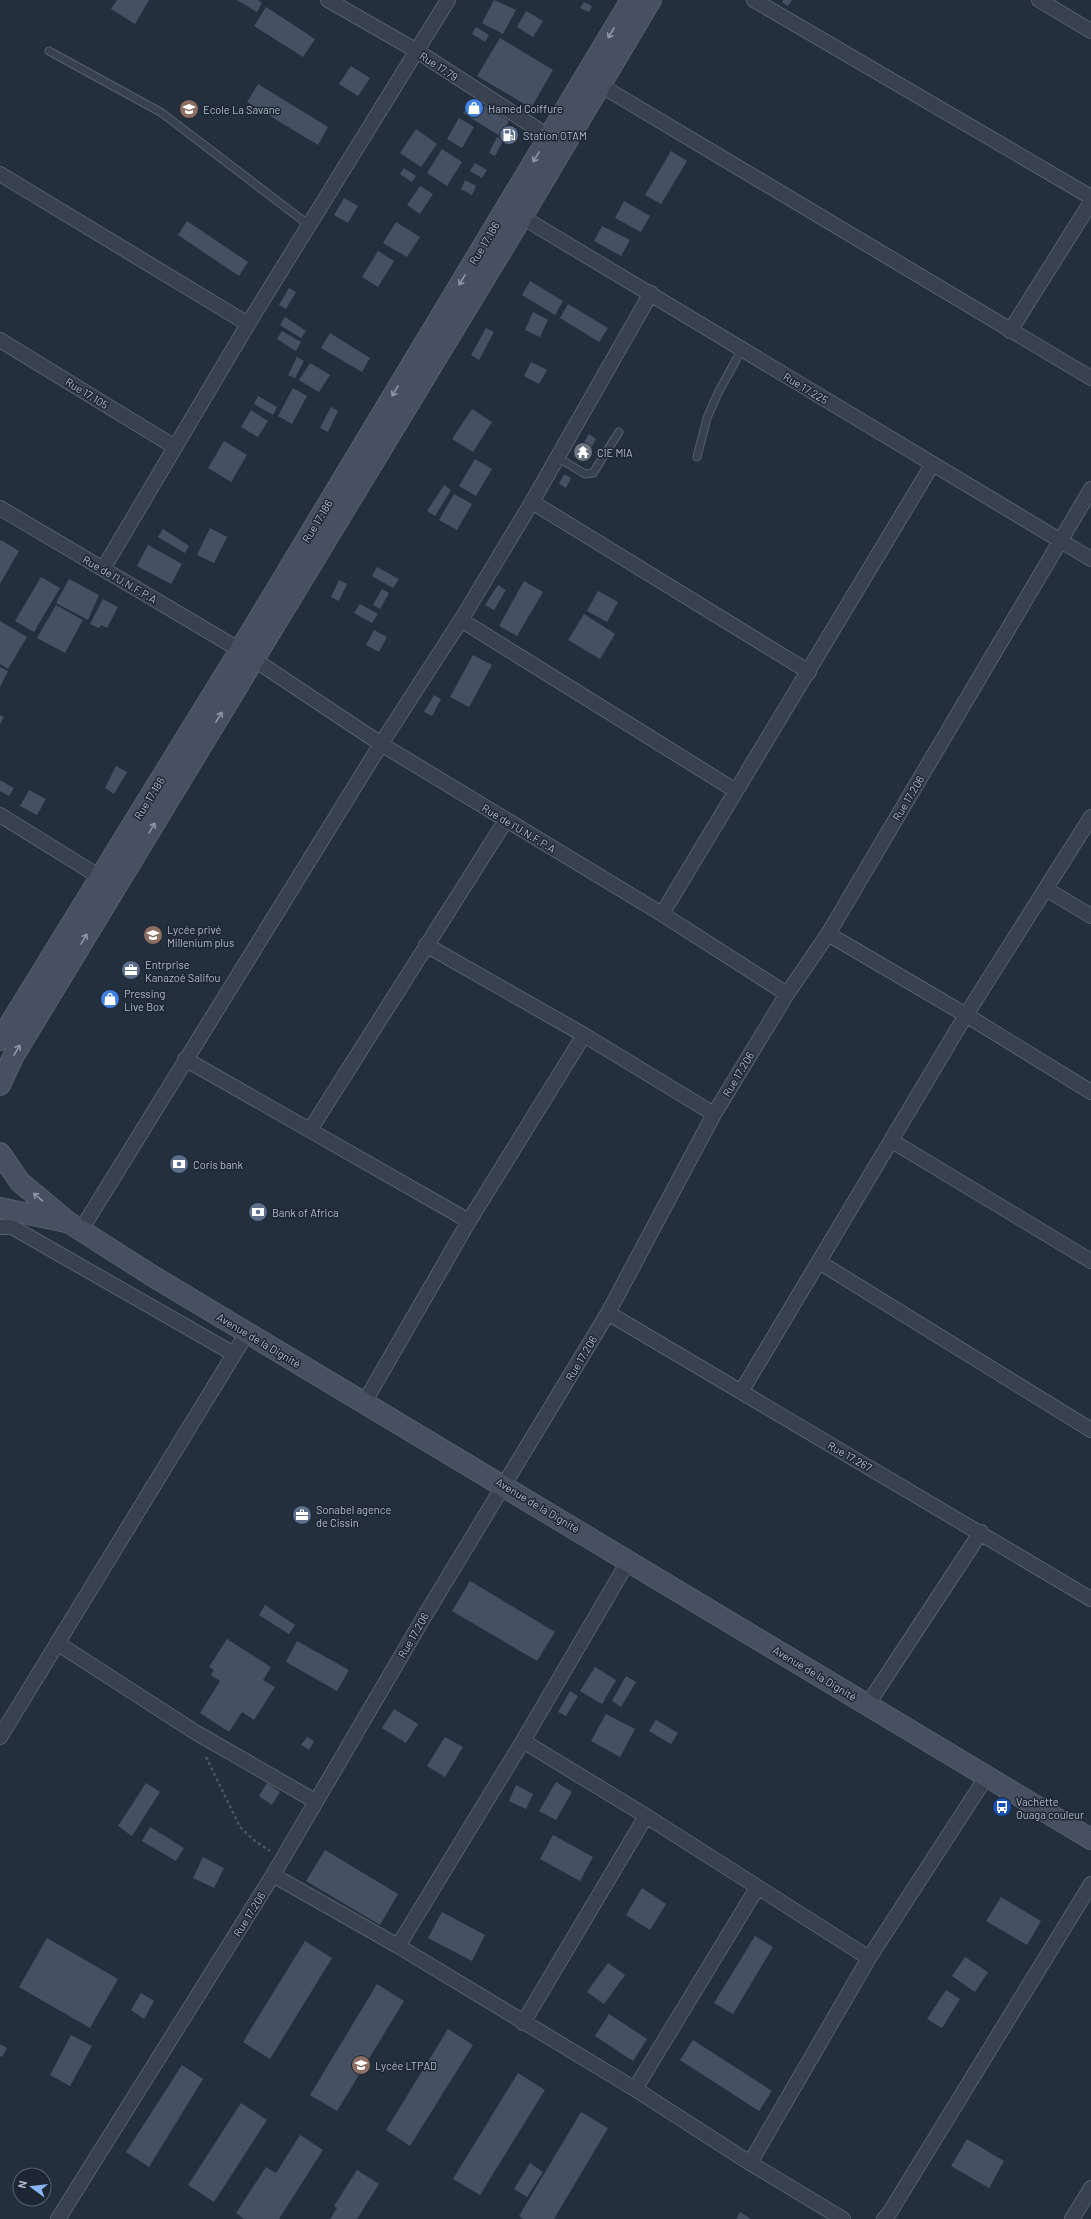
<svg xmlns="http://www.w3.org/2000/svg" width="1091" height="2219" viewBox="0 0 1091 2219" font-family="Barlow,sans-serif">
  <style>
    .building { fill: #455162 }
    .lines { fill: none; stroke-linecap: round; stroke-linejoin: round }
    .lane-casing { stroke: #565f6c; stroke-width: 9 }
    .street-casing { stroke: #565f6c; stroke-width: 16 }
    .secondary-casing { stroke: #565f6c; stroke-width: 22 }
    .path { stroke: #44595c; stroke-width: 2.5; stroke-dasharray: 3 3; stroke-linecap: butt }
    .lane { stroke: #38414e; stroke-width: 7 }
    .street { stroke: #38414e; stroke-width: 14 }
    .secondary { stroke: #465061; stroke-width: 20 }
    .oneway { stroke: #8e96a5 }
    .labels { text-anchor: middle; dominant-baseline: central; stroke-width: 3; stroke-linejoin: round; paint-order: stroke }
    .street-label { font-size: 11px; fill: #b4bcc9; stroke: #1d2633 }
    .poi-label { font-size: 11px; fill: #b4bcc9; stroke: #1d2633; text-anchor: start }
  </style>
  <rect width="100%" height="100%" fill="#242f3e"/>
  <path class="building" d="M117 0H149L135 24 111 9Z
    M237 0H258L262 3 257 12Z
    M494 0 516 10 503 34 482 23Z
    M783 0H792L788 6 782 2Z
    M584 2 592 6 589 12 580 8Z
    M266 7 315 39 303 57 254 26Z
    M526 11 543 21 533 37 517 27Z
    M476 27 489 35 485 42 472 34Z
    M500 38 553 70 531 108 477 76Z
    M351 66 370 78 358 96 339 84Z
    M258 84 328 127 318 145 247 102Z
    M472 98 509 121 500 136 463 113Z
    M459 118 474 127 462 148 447 139Z
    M512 126 513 139 503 138 508 128Z
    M416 129 437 144 421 167 400 153Z
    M497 137 503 141 495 156 489 153Z
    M442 149 462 162 447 186 427 173Z
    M671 151 687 161 661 204 645 195Z
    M475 163 487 170 482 178 470 171Z
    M404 168 416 176 412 182 400 174Z
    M465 180 476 186 472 195 461 189Z
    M420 186 433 194 420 214 407 205Z
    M344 198 358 206 348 223 334 215Z
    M624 201 650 216 641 232 615 218Z
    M187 221 248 262 239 276 178 235Z
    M396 222 420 237 407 257 383 243Z
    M602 226 630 240 621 256 594 241Z
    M378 251 394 261 378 287 362 277Z
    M530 281 563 301 555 315 522 295Z
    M289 288 296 292 286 309 279 305Z
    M568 304 608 328 599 342 560 318Z
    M533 312 548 320 540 337 525 330Z
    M285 317 306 331 301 338 280 325Z
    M486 328 494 332 479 360 471 355Z
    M282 331 301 342 296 351 277 339Z
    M330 333 370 358 362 372 321 348Z
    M297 357 304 361 295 378 288 375Z
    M531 362 547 370 539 384 524 376Z
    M310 363 330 375 319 392 299 380Z
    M293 388 307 396 292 424 278 416Z
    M258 396 277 407 273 415 254 404Z
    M331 407 338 411 328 432 320 428Z
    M472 409 492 422 473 452 452 439Z
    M251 410 268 421 258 437 241 427Z
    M589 434 596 439 583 462 575 457Z
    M224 441 247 455 231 482 208 468Z
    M475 459 492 469 476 496 459 486Z
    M564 474 571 478 566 488 559 484Z
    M444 485 451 490 435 516 427 511Z
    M454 494 472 504 457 530 439 520Z
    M210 528 227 537 214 563 197 555Z
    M163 529 189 546 185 553 158 537Z
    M1 540 19 551 0 584V541Z
    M148 545 182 564 171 584 137 566Z
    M377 567 399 579 393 588 372 576Z
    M41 577 60 588 34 632 15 621Z
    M69 579 99 595 88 620 56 603Z
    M339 580 347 584 339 601 331 597Z
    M524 581 543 592 517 636 499 626Z
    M498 585 506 590 494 610 485 605Z
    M382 589 389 593 380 609 373 605Z
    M598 591 618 602 607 622 587 611Z
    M103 599 118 607 107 628 101 625 99 628 90 624Z
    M360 604 378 614 372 623 354 613Z
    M56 605 83 620 65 653 37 638Z
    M584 614 615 634 600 659 568 640Z
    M0 621 27 637 8 669 0 664Z
    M374 630 387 637 379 652 366 645Z
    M473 655 492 665 469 707 450 697Z
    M0 667 8 671 0 687Z
    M434 695 441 699 432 716 424 712Z
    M0 715 4 717 0 724Z
    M116 766 127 772 114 794 105 788Z
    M0 780 14 788 9 796 0 791Z
    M29 790 46 799 37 815 20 806Z
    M470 1581 555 1632 537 1661 452 1611Z
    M265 1605 295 1625 289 1634 259 1615Z
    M227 1639 271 1667 263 1680 275 1687 254 1720 242 1712 229 1732 200 1713 220 1681 211 1675 214 1670 209 1667Z
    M297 1641 349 1670 337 1691 286 1662Z
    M595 1667 616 1680 602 1704 580 1691Z
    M626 1676 636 1682 621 1707 612 1701Z
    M570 1691 578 1696 566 1716 558 1712Z
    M394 1709 418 1724 406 1743 382 1728Z
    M606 1714 635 1729 620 1757 591 1741Z
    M656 1720 678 1733 671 1744 649 1731Z
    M307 1737 314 1741 309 1750 301 1745Z
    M445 1737 463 1747 445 1777 427 1766Z
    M556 1782 572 1792 556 1820 539 1811Z
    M146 1783 160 1792 132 1836 118 1826Z
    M267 1783 280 1792 272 1805 259 1796Z
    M516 1785 533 1794 526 1809 509 1801Z
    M150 1827 184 1848 176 1861 142 1841Z
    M553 1835 593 1857 580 1881 540 1859Z
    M325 1850 398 1894 380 1925 306 1881Z
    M203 1857 224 1868 214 1888 193 1878Z
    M642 1888 666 1904 650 1930 626 1915Z
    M1001 1897 1041 1921 1027 1945 986 1921Z
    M442 1912 485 1935 472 1961 428 1938Z
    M755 1936 773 1947 733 2014 714 2003Z
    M47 1938 118 1979 90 2028 19 1987Z
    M305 1941 332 1958 270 2059 243 2042Z
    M965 1957 988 1972 975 1992 952 1976Z
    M608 1963 625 1975 604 2004 587 1992Z
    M377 1984 404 2001 337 2111 310 2095Z
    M946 1990 960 1999 942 2028 927 2019Z
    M141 1993 154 2001 144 2019 131 2010Z
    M609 2014 647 2039 633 2061 595 2036Z
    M448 2029 473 2045 410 2146 386 2130Z
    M71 2035 92 2046 70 2086 50 2075Z
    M693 2040 772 2091 759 2111 680 2060Z
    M0 2044 7 2048 2 2057 0 2056Z
    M182 2065 203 2079 149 2167 126 2152Z
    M518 2073 545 2090 480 2195 453 2179Z
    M241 2103 267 2120 214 2202 188 2185Z
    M581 2112 608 2128 554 2219H523L519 2216Z
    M300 2135 323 2150 279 2219H244L236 2213 266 2167 276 2173Z
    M967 2139 1004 2161 989 2188 951 2166Z
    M530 2163 543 2172 527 2197 514 2189Z
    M357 2170 379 2184 357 2219H330L337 2208 334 2206Z
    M740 2212 751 2219H736Z"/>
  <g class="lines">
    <defs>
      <path id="lane" d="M49 51 162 113 310 226
        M557 457 585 474 593 473 619 432
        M697 457 707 418 718 393 742 349"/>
      <path id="street" d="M328 0 417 51 548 136
        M754 0 1091 197
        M1039 0 1091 31
        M600 85 1091 378
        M0 174 248 324
        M522 217 1091 559
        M1010 331 1091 202
        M0 340 175 447
        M532 502 809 672
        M0 508 240 650 381 744 662 914 787 994
        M103 569 248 324 448 0
        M461 620 736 791
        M0 815 100 877
        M1046 889 1091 916
        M662 914 932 465
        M828 934 966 1015 1091 1092
        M426 945 584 1035 714 1114
        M185 1059 469 1221
        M310 1130 506 820
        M892 1141 1091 1261
        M0 1227H12L234 1354
        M81 1230 381 744 461 620 532 502 651 293
        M819 1262 1091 1430
        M608 1313 1091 1599
        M741 1392 966 1015 1091 817
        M364 1403 469 1221 584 1035
        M57 1643 195 1732 315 1801
        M868 1704 981 1532
        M0 1737 247 1333
        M523 1741 646 1816 869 1958
        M273 1875 398 1946 635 2089 750 2163 843 2219
        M398 1946 523 1741 629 1560
        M523 2023 646 1816
        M635 2089 757 1888
        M750 2163 869 1958 987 1776
        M58 2219 273 1875 424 1617 608 1313 714 1114 787 994 828 934 1091 489
        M884 2219 890 2212 1091 1884
        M1072 2219 1091 2188"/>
      <path id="secondary" d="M0 1040 240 650 631 0
        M0 1085 13 1057 522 217 651 0
        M0 1153 20 1182 68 1222 151 1275 1091 1839
        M0 1208 66 1222"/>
    </defs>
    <use href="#lane" class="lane-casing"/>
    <use href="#street" class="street-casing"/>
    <use href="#secondary" class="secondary-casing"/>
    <path class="path" d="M206 1757 240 1827 255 1841 270 1851"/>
    <use href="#lane" class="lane"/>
    <use href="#street" class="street"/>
    <use href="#secondary" class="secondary"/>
  </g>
  <defs><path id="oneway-shaft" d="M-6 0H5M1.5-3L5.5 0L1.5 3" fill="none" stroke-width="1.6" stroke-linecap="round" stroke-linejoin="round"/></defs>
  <g class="oneway">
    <use href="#oneway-shaft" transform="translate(611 33) rotate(121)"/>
    <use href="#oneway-shaft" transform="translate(536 157) rotate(121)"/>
    <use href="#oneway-shaft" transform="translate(462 280) rotate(121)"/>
    <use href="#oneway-shaft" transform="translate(395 391) rotate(121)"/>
    <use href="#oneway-shaft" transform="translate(219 717) rotate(-59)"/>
    <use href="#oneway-shaft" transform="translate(152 828) rotate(-59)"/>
    <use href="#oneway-shaft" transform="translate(84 939) rotate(-59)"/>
    <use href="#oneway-shaft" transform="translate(17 1050) rotate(-59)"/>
    <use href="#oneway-shaft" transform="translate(38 1197) rotate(-140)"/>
  </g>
  <defs>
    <symbol id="shop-disc" viewBox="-11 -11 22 22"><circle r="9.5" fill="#3f7fe0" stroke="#1d2633"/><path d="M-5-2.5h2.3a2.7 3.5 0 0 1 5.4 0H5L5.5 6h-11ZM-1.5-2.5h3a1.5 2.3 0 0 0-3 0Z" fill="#fff"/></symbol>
    <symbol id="school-disc" viewBox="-11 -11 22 22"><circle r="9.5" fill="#8d6e63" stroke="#1d2633"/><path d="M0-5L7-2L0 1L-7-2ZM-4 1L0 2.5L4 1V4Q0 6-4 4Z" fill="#fff"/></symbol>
    <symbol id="fuel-disc" viewBox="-11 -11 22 22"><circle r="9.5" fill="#5c6f8a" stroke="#1d2633"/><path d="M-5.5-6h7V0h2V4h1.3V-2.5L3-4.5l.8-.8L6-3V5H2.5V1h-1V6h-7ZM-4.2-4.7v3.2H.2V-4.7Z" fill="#fff"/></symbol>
    <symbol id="temple-disc" viewBox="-11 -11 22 22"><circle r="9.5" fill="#6b7280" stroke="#1d2633"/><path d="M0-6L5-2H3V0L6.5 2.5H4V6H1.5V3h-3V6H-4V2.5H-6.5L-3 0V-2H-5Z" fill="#fff"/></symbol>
    <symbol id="office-disc" viewBox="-11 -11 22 22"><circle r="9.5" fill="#5c6f8a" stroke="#1d2633"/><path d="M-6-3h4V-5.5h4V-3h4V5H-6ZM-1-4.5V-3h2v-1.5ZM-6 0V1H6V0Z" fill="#fff"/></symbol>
    <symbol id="bank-disc" viewBox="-11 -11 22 22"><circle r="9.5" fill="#5c6f8a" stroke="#1d2633"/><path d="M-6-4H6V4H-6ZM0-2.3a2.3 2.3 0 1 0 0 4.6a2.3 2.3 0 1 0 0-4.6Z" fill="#fff"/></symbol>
    <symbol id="bus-disc" viewBox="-11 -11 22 22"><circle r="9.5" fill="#1a4fb4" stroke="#1d2633"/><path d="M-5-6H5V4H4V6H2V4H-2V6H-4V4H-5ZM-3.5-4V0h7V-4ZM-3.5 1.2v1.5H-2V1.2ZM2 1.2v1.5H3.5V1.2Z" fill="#fff"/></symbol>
  </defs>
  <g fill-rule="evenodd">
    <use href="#shop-disc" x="463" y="97" width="22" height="22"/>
    <use href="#school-disc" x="178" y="98" width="22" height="22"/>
    <use href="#fuel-disc" x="498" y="124" width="22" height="22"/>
    <use href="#temple-disc" x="572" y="441" width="22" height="22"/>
    <use href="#school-disc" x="142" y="924" width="22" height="22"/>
    <use href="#office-disc" x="120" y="959" width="22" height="22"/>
    <use href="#shop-disc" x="99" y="988" width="22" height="22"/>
    <use href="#bank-disc" x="168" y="1153" width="22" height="22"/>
    <use href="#bank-disc" x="247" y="1201" width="22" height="22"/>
    <use href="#office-disc" x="291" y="1504" width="22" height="22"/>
    <use href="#bus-disc" x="991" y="1796" width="22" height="22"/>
    <use href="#school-disc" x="350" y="2054" width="22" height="22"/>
  </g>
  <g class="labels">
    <g class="street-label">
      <text transform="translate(439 66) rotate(33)">Rue 17.79</text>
      <text transform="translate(484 243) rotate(-59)">Rue 17.186</text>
      <text transform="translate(806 388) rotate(31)">Rue 17.225</text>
      <text transform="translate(87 393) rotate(32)">Rue 17.105</text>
      <text transform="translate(317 521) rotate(-59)">Rue 17.186</text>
      <text transform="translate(120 579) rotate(30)">Rue de l'U.N.F.P.A</text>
      <text transform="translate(149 798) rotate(-58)">Rue 17.186</text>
      <text transform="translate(908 798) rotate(-59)">Rue 17.206</text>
      <text transform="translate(519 828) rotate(31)">Rue de l'U.N.F.P.A</text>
      <text transform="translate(738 1074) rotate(-59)">Rue 17.206</text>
      <text transform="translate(259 1340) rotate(31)">Avenue de la Dignité</text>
      <text transform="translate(581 1358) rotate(-59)">Rue 17.206</text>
      <text transform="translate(850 1456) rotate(30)">Rue 17.267</text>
      <text transform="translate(538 1505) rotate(31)">Avenue de la Dignité</text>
      <text transform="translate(413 1635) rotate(-60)">Rue 17.206</text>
      <text transform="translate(815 1673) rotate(31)">Avenue de la Dignité</text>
      <text transform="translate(249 1914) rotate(-58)">Rue 17.206</text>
    </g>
    <g class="poi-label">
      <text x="488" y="108">Hamed Coiffure</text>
      <text x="203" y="109">Ecole La Savane</text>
      <text x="523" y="135">Station OTAM</text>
      <text x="597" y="452">CIE MIA</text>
      <text x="167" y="929">Lycée privé<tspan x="167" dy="13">Millenium plus</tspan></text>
      <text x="145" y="964">Entrprise<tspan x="145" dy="13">Kanazoé Salifou</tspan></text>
      <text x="124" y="993">Pressing<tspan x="124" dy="13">Live Box</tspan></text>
      <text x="193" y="1164">Coris bank</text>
      <text x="272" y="1212">Bank of Africa</text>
      <text x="316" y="1509">Sonabel agence<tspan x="316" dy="13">de Cissin</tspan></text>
      <text x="1016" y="1801">Vachette<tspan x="1016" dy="13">Ouaga couleur</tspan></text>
      <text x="375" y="2065">Lycée LTPAD</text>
    </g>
  </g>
  <g transform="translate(32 2187) rotate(285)"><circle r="19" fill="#1d2633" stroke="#59626f"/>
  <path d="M0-3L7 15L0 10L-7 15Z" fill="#8ab4f8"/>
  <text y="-6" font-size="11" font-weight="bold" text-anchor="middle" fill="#b4bcc9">N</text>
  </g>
</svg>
